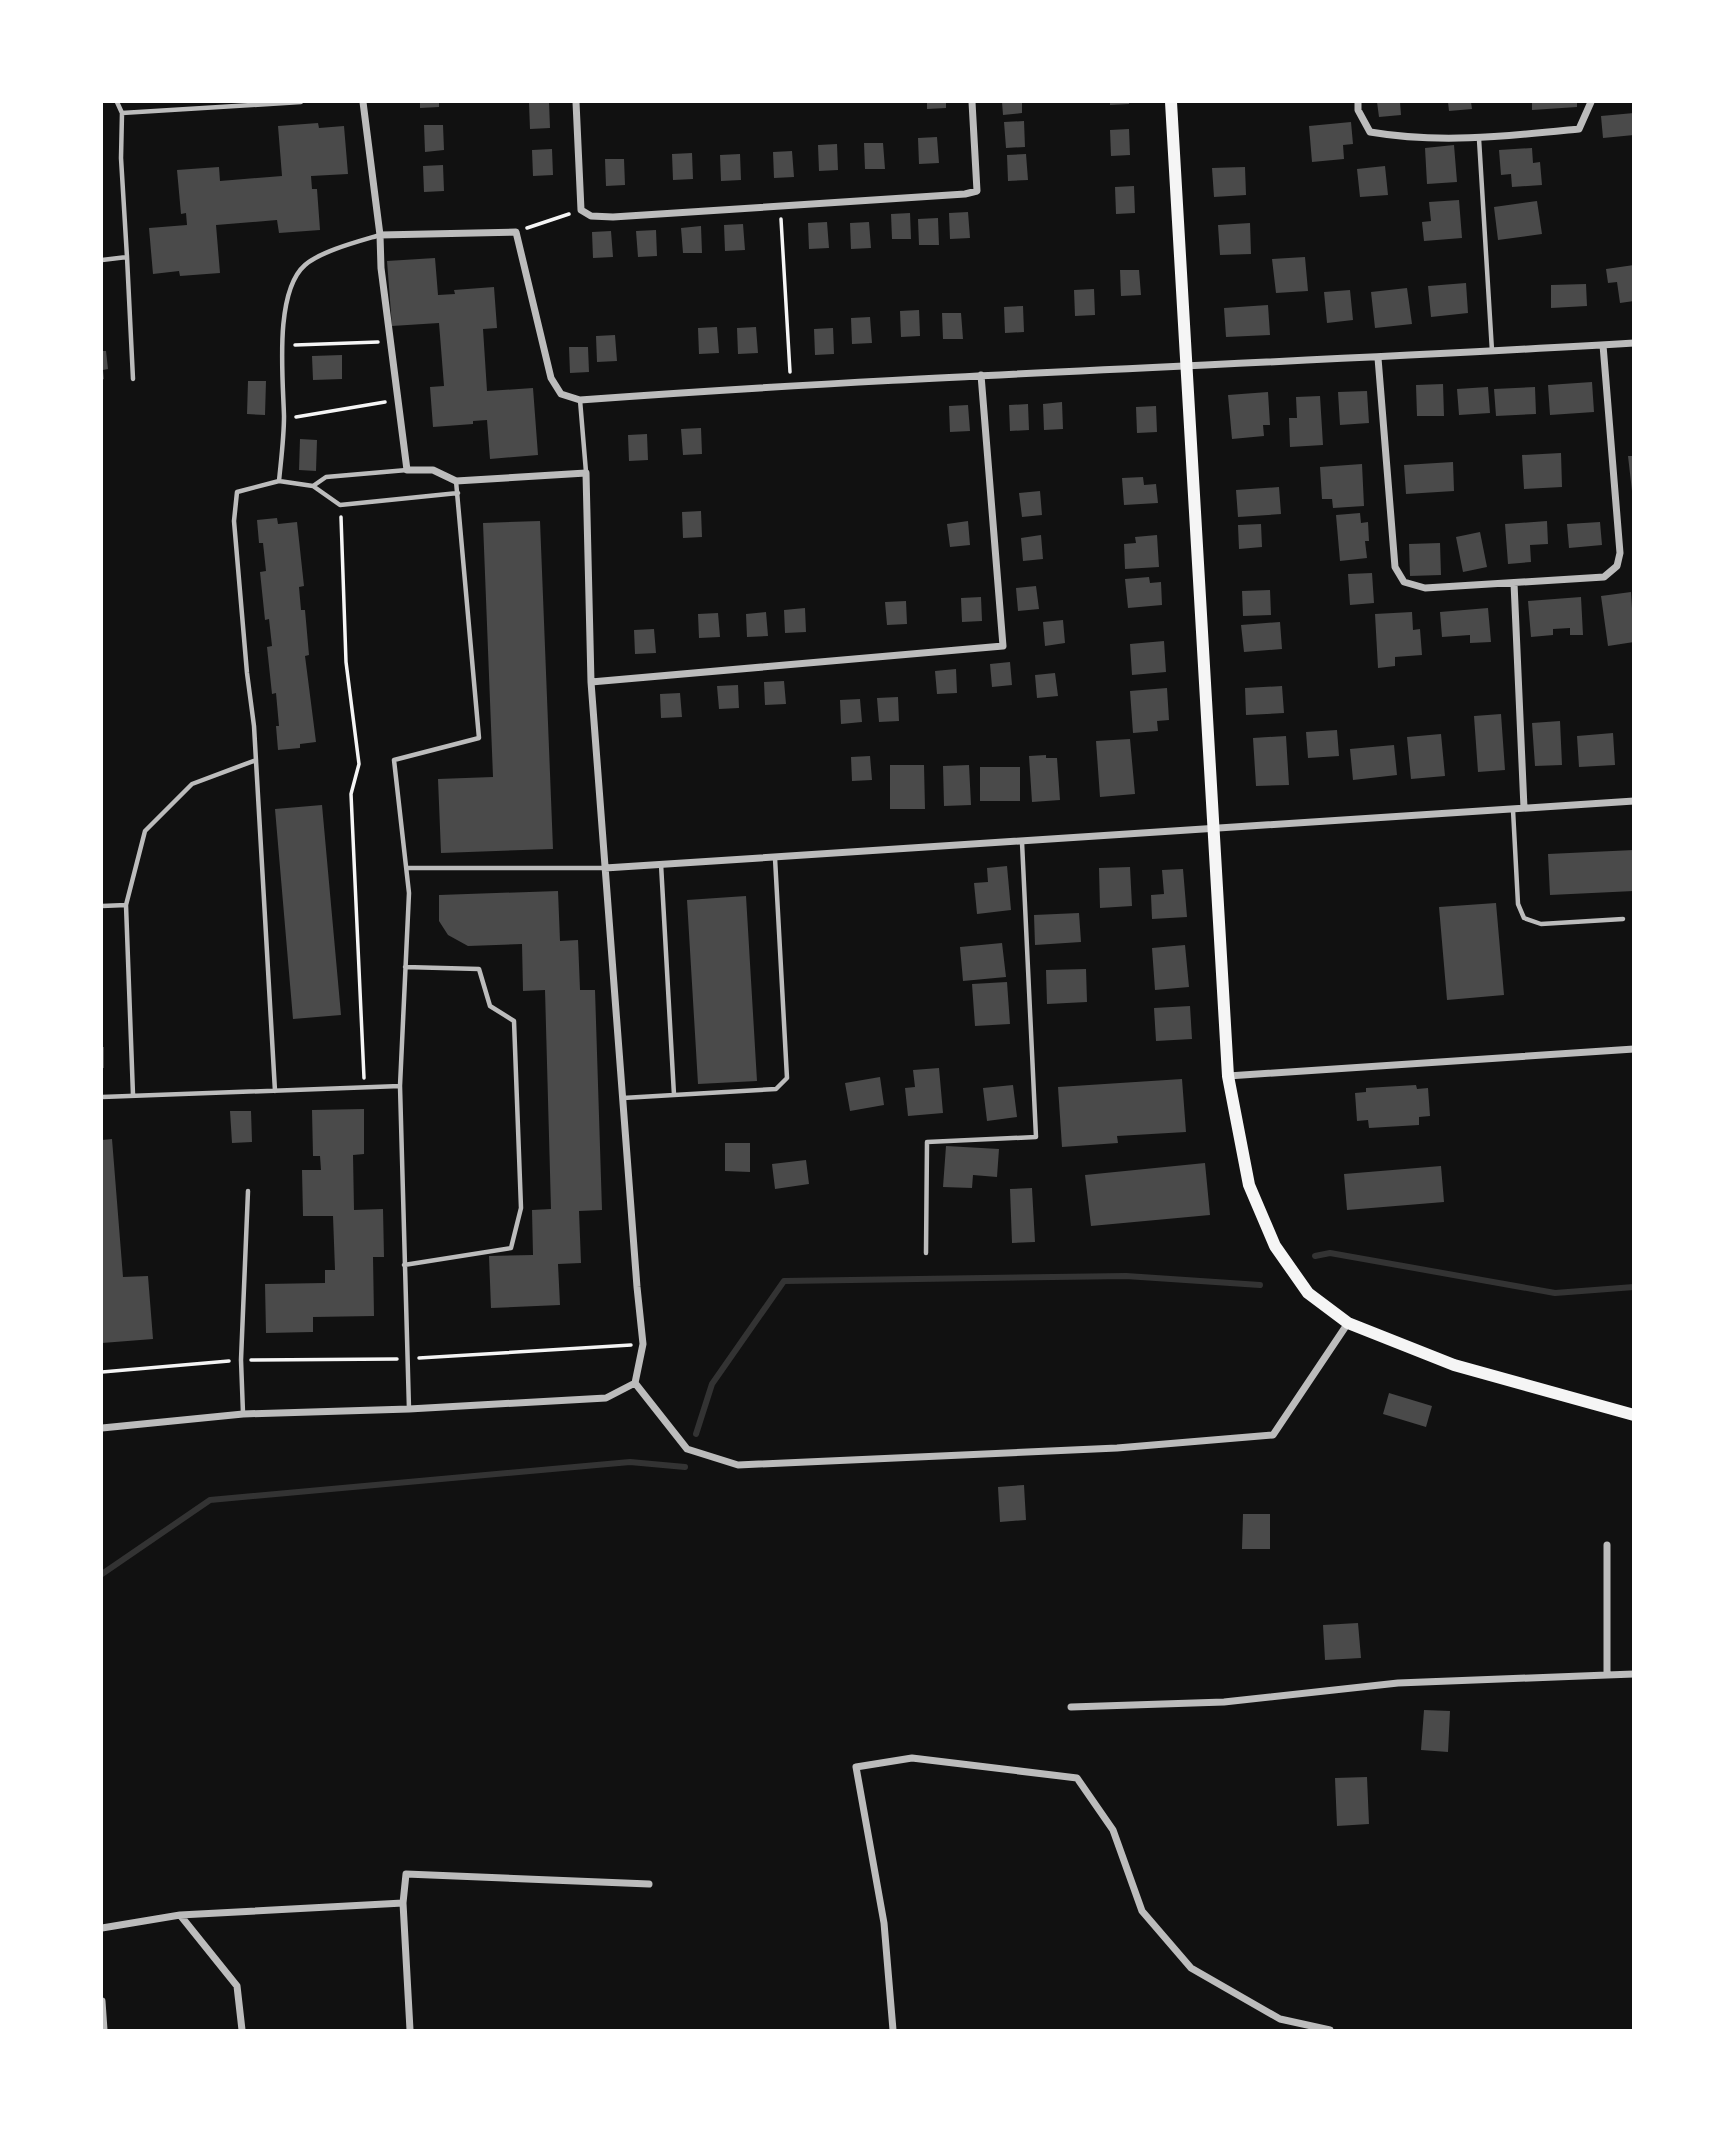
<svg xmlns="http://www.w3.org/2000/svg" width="1735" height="2132" viewBox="0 0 1735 2132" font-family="Ubuntu,sans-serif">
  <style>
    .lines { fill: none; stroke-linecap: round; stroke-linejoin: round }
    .stream { stroke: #333; stroke-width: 6 }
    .building { fill: #4a4a4a }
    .path { stroke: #f5f5f5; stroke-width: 3.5 }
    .service { stroke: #bcbcbc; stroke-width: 4.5 }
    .minor { stroke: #bcbcbc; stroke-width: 7 }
    .secondary { stroke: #f5f5f5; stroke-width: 12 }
  </style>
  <rect width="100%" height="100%" fill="#111"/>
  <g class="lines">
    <path class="stream" d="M1315 1256 1330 1253 1555 1293 1634 1287
      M696 1434 712 1384 784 1281 1126 1276 1260 1285
      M102 1574 210 1500 630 1462 685 1467"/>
  </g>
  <path class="building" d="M420 102H439V107L420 108Z
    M549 102 550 128 530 129 529 103Z
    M927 102H946V108L927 109Z
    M1002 102H1022V113L1003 115Z
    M1110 102H1129V104L1110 105Z
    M1377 102H1400L1401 115 1379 117Z
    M1448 102H1471L1472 109 1449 111Z
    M1532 102H1577V107L1532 110Z
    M1634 113V135L1603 138 1601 116Z
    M1024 121 1025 147 1006 148 1004 122Z
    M1351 122 1353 144 1343 145 1344 159 1312 162 1309 126Z
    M318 123 319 128 344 126 348 174 311 176 312 189H317L320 230 279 233 277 220 216 225 220 273 180 276 179 271 153 274 149 228 187 225 186 213 181 214 177 170 219 167 220 181 282 176 278 126Z
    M424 125H443L444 150 425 152Z
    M1129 129 1130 155 1111 156 1110 130Z
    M937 137 939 163 919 164 918 138Z
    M864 143H883L885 169H865Z
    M837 144 838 170 819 171 818 145Z
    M1454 145 1457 182 1427 184 1425 148Z
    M1532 148 1533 163 1540 162 1542 185 1512 187 1511 174 1501 175 1499 150Z
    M552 149 553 175 533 176 532 150Z
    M792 151 794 177 774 178 773 152Z
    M692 153 693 179 673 180 672 154Z
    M740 154 741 180 721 181 720 155Z
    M1026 154 1028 180 1008 181 1007 155Z
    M605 159H624L625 185 606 186Z
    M443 165 444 191 424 192 423 166Z
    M1385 166 1388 195 1360 197 1357 169Z
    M1245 167 1246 195 1214 197 1212 168Z
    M1134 186 1135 213 1116 214 1115 187Z
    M1459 200 1462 238 1424 241 1422 222 1431 221 1429 202Z
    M1537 201 1542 234 1498 240 1494 207Z
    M968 212 970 238 950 239 949 213Z
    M910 213 911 239H892L891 214Z
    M938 218 939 245H919L918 219Z
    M827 222 829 248 809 249 808 223Z
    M869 222 871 248 851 249 850 223Z
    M1250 223 1251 254 1220 255 1218 225Z
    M743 224 745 250 725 251 724 225Z
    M701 226 702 253H683L681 228Z
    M656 230 657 256 638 257 636 231Z
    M611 231 613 257 593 258 592 232Z
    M1305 257 1308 291 1276 293 1272 259Z
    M435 258 438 295 455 294 454 290 494 287 497 328 483 329 487 391 533 388 538 455 490 459 487 420 473 421V424L433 427 430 387 444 386 439 323 392 326 387 261Z
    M1634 265V301L1620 303 1617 282 1608 283 1606 269Z
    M1120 270H1139L1141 295 1121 296Z
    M1466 283 1468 313 1431 317 1428 286Z
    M1586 284 1587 306 1551 308V285Z
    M1407 288 1412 324 1375 328 1371 292Z
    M1094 289 1095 315 1075 316 1074 290Z
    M1350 290 1353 320 1327 323 1324 292Z
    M1268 305 1270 335 1226 337 1224 308Z
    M1023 306 1024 332 1005 333 1004 307Z
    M919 310 920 336 901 337 900 311Z
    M942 313H961L963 339H943Z
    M870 317 872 343 852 344 851 318Z
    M717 327 719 353 699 354 698 328Z
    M756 327 758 353 738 354 737 328Z
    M833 328 834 354 815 355 814 329Z
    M615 335 617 361 597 362 596 336Z
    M569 347H588L589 372 570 373Z
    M102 351H106L108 369 103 370 104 379 102 380Z
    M342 355V379L313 380 312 356Z
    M248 381H266L265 415 247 414Z
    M1592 382 1594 412 1550 415 1548 385Z
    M1443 384 1444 416H1417L1416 385Z
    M1488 387 1490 413 1459 415 1457 389Z
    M1535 387 1536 414 1496 416 1494 389Z
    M1367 391 1369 423 1340 425 1338 392Z
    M1268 392 1270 425H1263L1264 436 1232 439 1228 395Z
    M1320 396 1323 445 1290 447 1289 418H1297L1296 397Z
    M1062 402 1063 429 1044 430 1043 404Z
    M1028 404 1029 430 1010 431 1009 405Z
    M968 405 970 431 950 432 949 406Z
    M1156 406 1157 432 1137 433 1136 407Z
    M701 428 702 454 683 455 681 429Z
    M647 434 648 460 629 461 628 435Z
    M300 439 317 440 316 471 299 470Z
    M1561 453 1562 487 1524 489 1522 455Z
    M1628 456H1634V491H1632Z
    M1453 462 1454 491 1406 494 1404 465Z
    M1362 464 1364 506 1333 508 1332 499H1322L1320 467Z
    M1143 477 1144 485 1156 484 1158 503 1124 505 1122 478Z
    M1279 487 1281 514 1238 517 1236 490Z
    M1040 491 1042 515 1022 517 1019 493Z
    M701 511 702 537 683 538 682 512Z
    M1360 513 1361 523 1368 522 1369 541H1365L1367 558 1340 561 1336 515Z
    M277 518 278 524 297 522 304 586 299 587 301 610H305L309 655 305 656 316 742 300 744V748L278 750 276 726H279L276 693 272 694 267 647 272 646 269 619 265 620 260 572 266 571 263 543H259L257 520Z
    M540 521 553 849 441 853 438 779 493 777 483 523Z
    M968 521 970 545 950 547 947 524Z
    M1547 521 1548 544 1530 545 1531 562 1508 564 1505 524Z
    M1600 522 1602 545 1569 548 1567 524Z
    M1261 524 1262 547 1239 549 1238 525Z
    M1480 532 1487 567 1463 572 1456 537Z
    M1041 535 1043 559 1023 561 1021 538Z
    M1157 535 1159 567 1125 569 1124 544 1136 543 1135 537Z
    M1440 543 1441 575 1410 576 1409 544Z
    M1372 573 1374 603 1350 605 1348 574Z
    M1149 577 1150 583 1161 582 1162 605 1128 608 1125 579Z
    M1036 586 1039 609 1018 611 1016 588Z
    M1270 590 1271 615 1243 616 1242 591Z
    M1631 592 1634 642 1608 646 1601 596Z
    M981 597 982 621 962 622 961 598Z
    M1581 597 1583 635H1570V628L1553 629V635L1531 637 1528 601Z
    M906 601 907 624 887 625 885 602Z
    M805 608 806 632 785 633 784 610Z
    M1488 608 1491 642 1470 643V635L1442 637 1440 612Z
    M766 612 768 636 747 637 746 614Z
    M1412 612 1413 630 1420 629 1422 655 1395 657V666L1378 668 1375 614Z
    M718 613 720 637 699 638 698 614Z
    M1063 620 1065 643 1045 646 1043 622Z
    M1280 622 1282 649 1244 652 1241 625Z
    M654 629 656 653 635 654 634 630Z
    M1164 641 1166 672 1132 675 1130 644Z
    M1010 662 1012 685 992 687 990 664Z
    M956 669 957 693 937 694 935 671Z
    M1055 673 1058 696 1037 698 1035 675Z
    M784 681 786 704 765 705 764 682Z
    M738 685 739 708 719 709 717 686Z
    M1282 686 1284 713 1246 715 1245 688Z
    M1167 688 1169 720 1157 721 1158 731 1133 733 1130 691Z
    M680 693 682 717 661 718 660 694Z
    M898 697 899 721 879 722 877 698Z
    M860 699 862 722 841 724 840 700Z
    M1501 714 1505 770 1478 772 1474 716Z
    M1560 721 1562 765 1535 766 1532 723Z
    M1337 730 1339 756 1308 758 1306 732Z
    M1613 733 1615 765 1579 767 1577 736Z
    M1441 734 1445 776 1411 779 1407 737Z
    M1286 736 1289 785 1256 786 1253 738Z
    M1130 739 1135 794 1100 797 1096 741Z
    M1394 745 1397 775 1353 780 1350 749Z
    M1046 755V758H1057L1060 800 1032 802 1029 756Z
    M870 756 872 780 852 781 851 757Z
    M890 765H924L925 809H890Z
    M969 765 971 805 944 806 943 766Z
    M980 767H1020V801H980Z
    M322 805 341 1015 293 1019 275 809Z
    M1634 850V891L1550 895 1548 854Z
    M1007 866 1011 910 977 914 974 883 988 882 987 868Z
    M1130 867 1132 906 1100 908 1099 868Z
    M1183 869 1187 917 1152 919 1151 895 1164 894 1162 870Z
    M558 891 560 941 578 940 580 990H595L602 1210 579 1211 581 1263 558 1264 560 1305 491 1308 489 1256 533 1255 532 1210 551 1209 545 990 523 991 522 944 468 946 448 935 439 921V895Z
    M746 896 757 1081 698 1084 687 900Z
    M1496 903 1504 995 1447 1000 1439 907Z
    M1079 913 1081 942 1035 945 1034 915Z
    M1002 943 1006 977 963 981 960 947Z
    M1185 945 1189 987 1155 990 1152 948Z
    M1086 969 1087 1002 1047 1004 1046 970Z
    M1007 982 1010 1024 975 1026 972 984Z
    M1190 1006 1192 1039 1156 1041 1154 1008Z
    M102 1047H104V1068H102Z
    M939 1068 943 1113 908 1116 905 1088 915 1087 913 1070Z
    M880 1077 884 1105 850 1111 845 1083Z
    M1182 1079 1186 1132 1117 1136 1118 1143 1062 1147 1058 1087Z
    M1013 1085 1017 1117 987 1121 983 1088Z
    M1416 1085 1417 1089 1428 1088 1430 1116 1419 1117V1125L1369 1128 1368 1120 1357 1121 1355 1093 1366 1092V1088Z
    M364 1109V1154L353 1155 354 1210 383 1209 384 1257H373L374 1316 313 1317V1332L266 1333 265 1284 325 1283V1270H335L333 1216H303L302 1170H321L320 1156H313L312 1110Z
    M230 1111H251L252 1142 232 1143Z
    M112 1139 123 1277 148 1276 153 1339 102 1343V1140Z
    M725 1143H750V1172L725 1171Z
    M946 1146 999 1149 997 1177 973 1175 972 1188 943 1187Z
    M806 1160 809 1184 775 1189 772 1164Z
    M1205 1163 1210 1215 1091 1226 1085 1175Z
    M1441 1166 1444 1202 1347 1210 1344 1174Z
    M1032 1188 1035 1242 1012 1243 1010 1189Z
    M1389 1393 1432 1406 1426 1427 1383 1414Z
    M1024 1485 1026 1520 1000 1522 998 1487Z
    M1243 1514H1270V1549H1242Z
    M1358 1623 1361 1658 1325 1660 1323 1625Z
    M1424 1710 1450 1711 1448 1752 1421 1750Z
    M1367 1777 1369 1824 1337 1826 1335 1778Z"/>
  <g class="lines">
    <path class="path" d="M781 219 790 372
      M527 228 569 214
      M295 345 378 342
      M296 417 385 402
      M341 517 346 662 359 764 351 794 364 1078
      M419 1358 631 1345
      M251 1360 397 1359
      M102 1372 229 1361"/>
    <path class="service" d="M117 102 122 113 301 102
      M1479 139 1492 351
      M127 257 133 379
      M102 260 127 257 121 158 122 113
      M580 400 586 472
      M407 470 326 477 313 486 340 505 458 493
      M279 481C281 460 284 438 284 416 283 378 274 292 305 265 321 251 360 241 380 235
      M1513 810 1518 904 1524 918 1541 924 1623 919
      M408 868H604
      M102 906 126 905
      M275 1091 254 726 247 673 234 521 237 492 279 481 313 486
      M133 1095 126 905 145 831 192 784 256 760
      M674 1095 776 1089 787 1078 775 858
      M102 1097 400 1086
      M623 1098 674 1095 661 864
      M926 1253 927 1142 1036 1137 1022 842
      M404 1265 511 1248 521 1208 514 1021 490 1006 479 969 405 967
      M409 1409 400 1086 409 893 394 760 479 738 456 481
      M243 1413 241 1360 248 1191"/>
    <path class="minor" d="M363 102 380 235 516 232 551 378 561 394 580 400C931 374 1282 364 1634 343
      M576 102 581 210 591 216 613 217 965 194 977 191 972 102
      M1358 102V110L1370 132C1440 144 1509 136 1579 129L1591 102
      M380 235 381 268 407 470H433L456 481 586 473 591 682 637 1287 643 1344 635 1383
      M1378 358 1395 567 1404 582 1425 588 1604 577 1617 566 1620 553 1603 345
      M1514 583 1524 808
      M591 682 1003 646 981 375
      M605 868 1634 801
      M1228 1076 1634 1049
      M635 1383 687 1449 738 1465 1117 1448 1273 1435 1348 1323
      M102 1428 243 1414 409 1409 606 1398 635 1383
      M1607 1545V1675L1634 1674
      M1071 1707 1224 1702 1398 1683 1607 1675
      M403 1903 406 1874 649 1884
      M102 1928 180 1915
      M102 2001 104 2030
      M242 2030 237 1986 180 1915 403 1903 410 2030
      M893 2030 884 1923 856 1767 912 1758 1077 1778 1113 1830 1142 1911 1191 1968 1280 2019 1330 2030"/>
    <path class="secondary" d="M1171 102 1228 1076 1249 1185 1275 1246 1308 1293 1348 1323 1454 1365 1634 1415"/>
  </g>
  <rect width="1735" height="2132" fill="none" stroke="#ffffff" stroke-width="206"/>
</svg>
